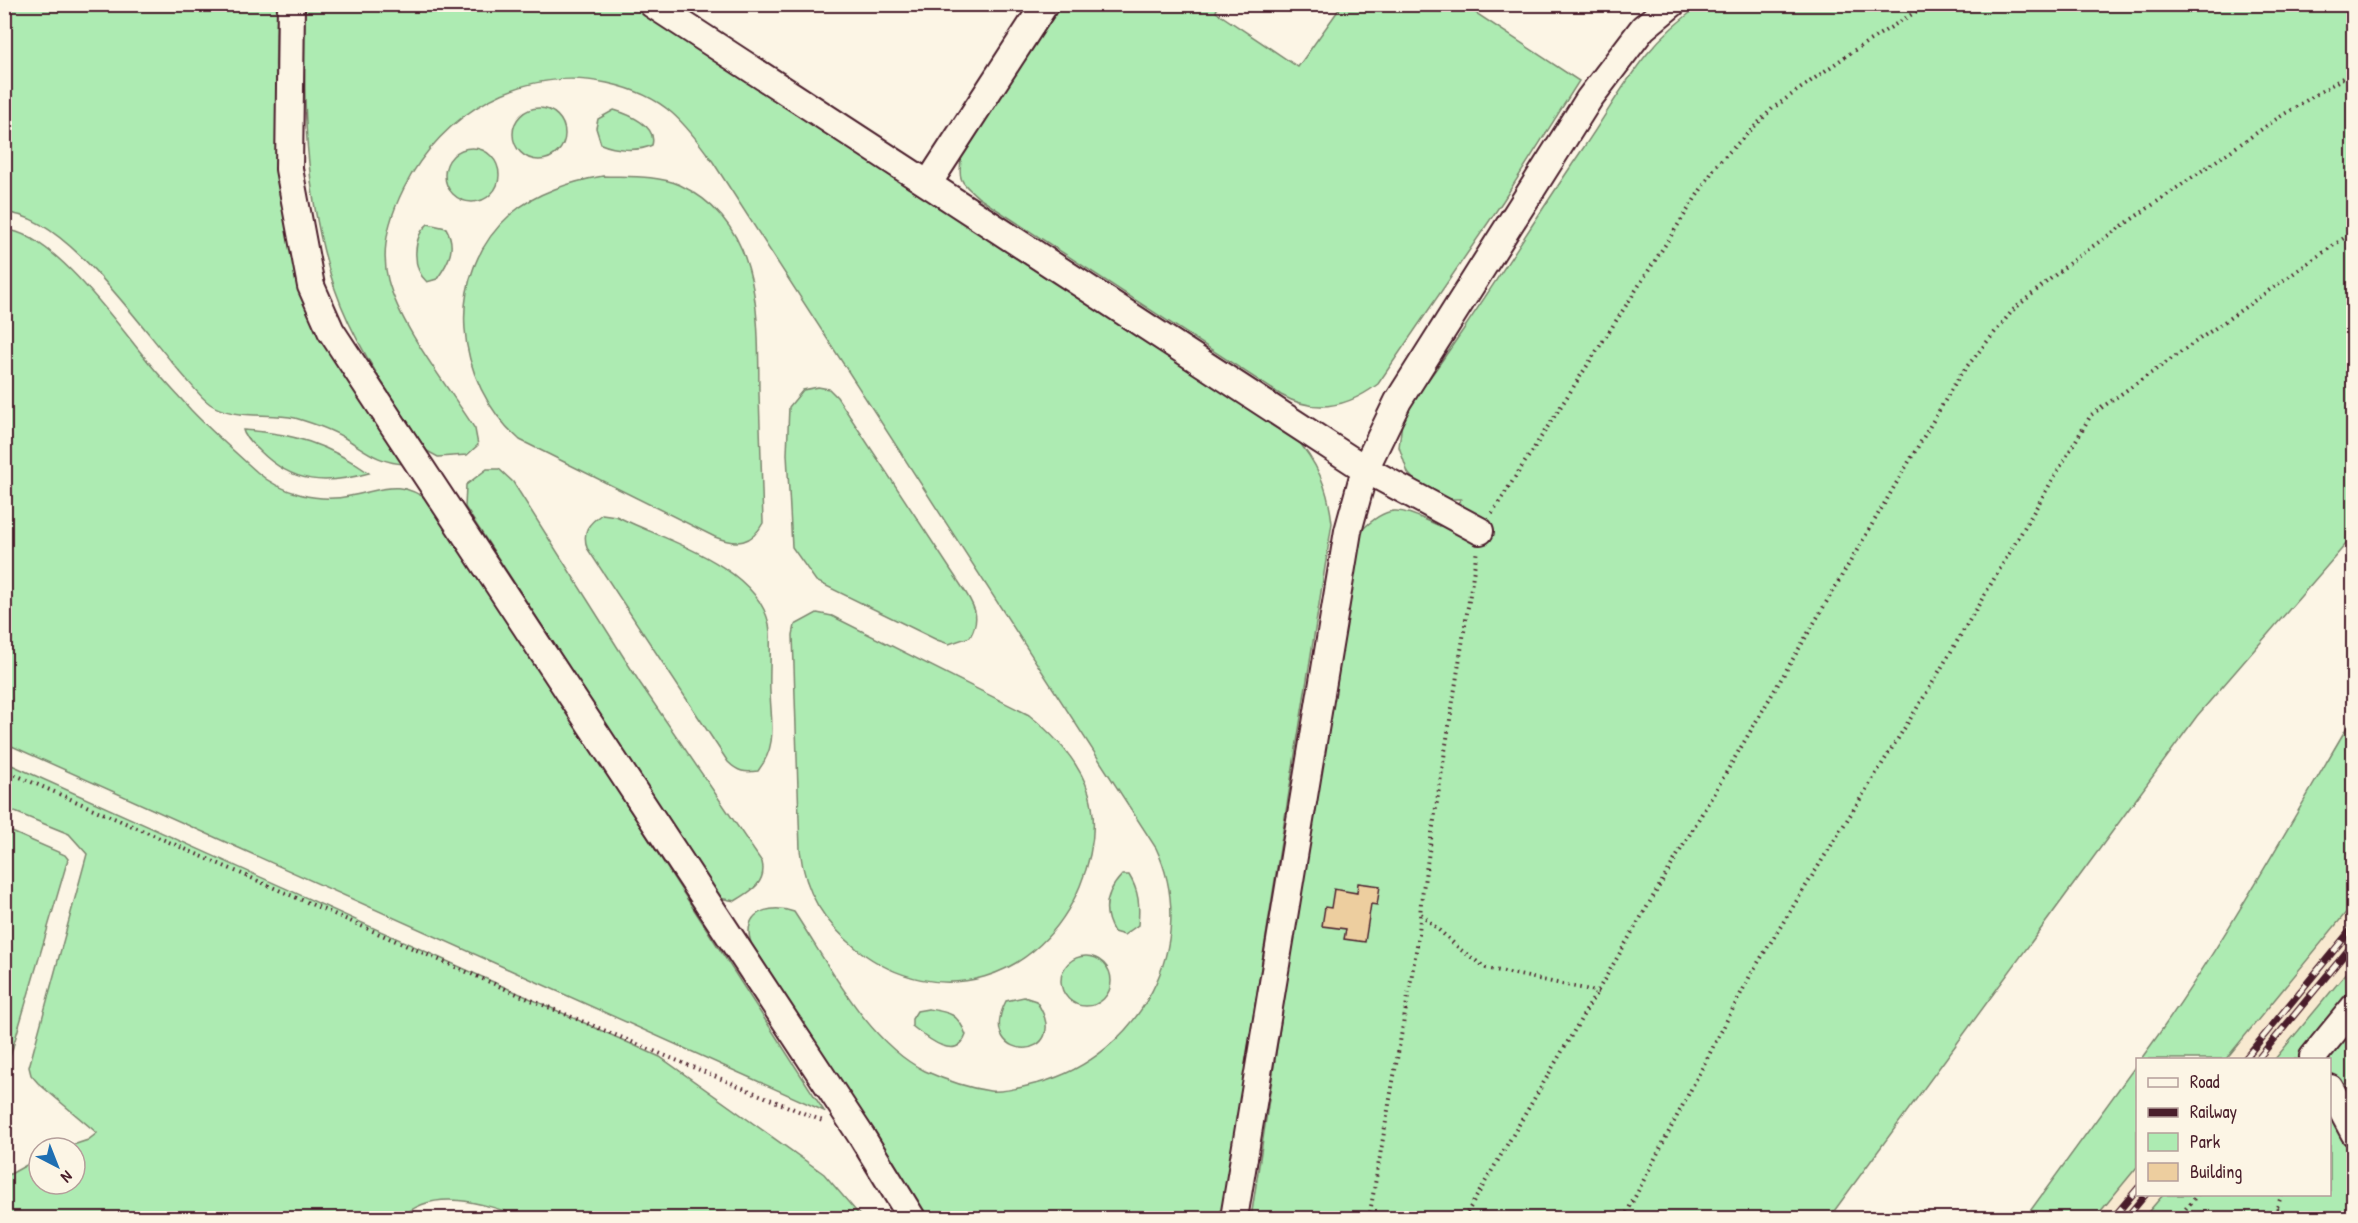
<svg xmlns="http://www.w3.org/2000/svg" width="2358" height="1223" viewBox="0 0 2358 1223" font-family="'Patrick Hand',sans-serif">
  <style>
    .built { fill: #f8e9d0 }
    .green { fill: #adebb2; stroke: #7c856e; stroke-width: 1.5 }
    .building { fill: #edce9f; stroke: #4a1f2b; stroke-width: 1.5 }
    .lines { fill: none; stroke-linecap: round; stroke-linejoin: round }
    .minor-casing { stroke: #4a1f2b; stroke-width: 30 }
    .path { stroke: #4a1f2b; stroke-width: 4; stroke-dasharray: 1.5 4.5; stroke-linecap: butt }
    .minor { stroke: #fcf5e5; stroke-width: 26 }
    .rail-casing { stroke: #4a1f2b; stroke-width: 7 }
    .rail { stroke: #fcf5e5; stroke-width: 4.5; stroke-dasharray: 14; stroke-linecap: butt }
  </style>
  <rect width="100%" height="100%" fill="#fcf5e5"/>
  <filter id="ink" filterUnits="userSpaceOnUse"><feTurbulence type="fractalNoise" baseFrequency=".0167" numOctaves="2"/><feDisplacementMap in="SourceGraphic" scale="12" xChannelSelector="R" yChannelSelector="G"/><feConvolveMatrix kernelMatrix="1 2 1 2 8 2 1 2 1" color-interpolation-filters="sRGB"/></filter>
  <g filter="url(#ink)">
    <path class="built" d="M2353 904V965L2275 1059 2226 1060Z
      M2137 1167 2138 1194 2163 1195 2143 1218H2095Z"/>
    <path class="green" d="M4 5H277C274 71 275 139 286 205L407 464C381 464 366 451 345 438 330 429 312 423 295 418 269 412 233 420 210 404 200 397 191 384 182 374 144 332 65 213 5 213Z
      M305 5H630L778 98 1294 436C1317 462 1328 487 1332 523L1221 1218H926L754 951C752 946 749 938 749 932 749 907 777 906 794 912 829 965 867 1042 925 1071 945 1080 968 1088 990 1091 1005 1093 1025 1086 1039 1083 1139 1056 1201 944 1156 848L713 162C701 145 688 127 672 113 654 97 630 88 607 83 523 65 442 113 404 188 390 216 380 249 388 280 401 329 448 386 475 429L478 445 467 455 438 457 427 451C394 400 355 347 335 289 304 198 303 99 305 5Z
      M1061 5H1218L1216 12 1298 67 1342 5H1464L1579 81 1503 201 1378 384C1348 407 1315 414 1281 395L979 198C961 182 957 181 962 155Z
      M1701 5H2353V536L2197 716 1829 1218H1251L1305 862 1360 532C1391 500 1402 510 1440 526L1461 499H1446L1417 483 1408 473 1399 447 1403 414C1467 330 1524 235 1584 147 1623 90 1642 45 1701 5Z
      M513 134a26 26 0 1 1 52 0a26 26 0 1 1-52 0Z
      M614 110C628 114 658 126 652 145 638 152 615 150 601 144L596 128 598 119Z
      M445 175a27 27 0 1 1 54 0a27 27 0 1 1-54 0Z
      M603 176C628 177 657 175 680 185 763 224 758 317 759 394 760 437 762 480 763 523 752 544 737 546 715 537L520 440C454 382 442 275 511 214 535 193 573 181 603 176Z
      M428 224 446 228C457 247 449 262 437 279L427 282C411 268 413 236 428 224Z
      M4 230C51 230 118 325 146 359 160 377 176 393 191 410 210 430 236 453 257 472 281 493 318 503 350 496 385 489 399 479 431 502L824 1111 5 743Z
      M818 387 829 389 837 397 966 593C976 609 980 619 970 637L949 644 937 640 816 581 792 547 787 454 789 407 803 390Z
      M243 430C292 433 328 444 369 473 326 485 293 484 260 451 254 445 245 439 243 430Z
      M487 469H499L513 482 640 683 762 862C767 882 752 891 735 901L719 898 465 507 466 485Z
      M602 514 616 516C664 540 756 565 769 624 772 639 769 674 770 692 771 723 778 745 758 771 745 773 738 772 728 762L587 548C582 531 588 524 602 514Z
      M817 613 832 616 1029 715C1054 735 1079 761 1089 793 1098 824 1092 857 1080 886 1041 980 939 1013 857 949 823 921 805 893 800 850L793 635 795 625Z
      M2353 717V904L2226 1059H2141C2220 951 2285 832 2353 717Z
      M5 762 660 1057 824 1174 862 1218H525C487 1205 435 1185 401 1218H5V1177L39 1158V1184H75V1148H64L88 1140 97 1133 38 1083 31 1075 29 1067 87 854 69 834 5 808Z
      M5 829 65 855 68 859 5 1074Z
      M1122 875H1129C1139 891 1140 906 1138 925L1124 935 1114 932C1101 911 1106 892 1122 875Z
      M1061 981a25 25 0 1 1 50 0a25 25 0 1 1-50 0Z
      M2353 965V1218H2143L2163 1195 2330 1194V1060L2275 1059Z
      M1024 997 1036 1001C1078 1062 973 1066 1006 1001Z
      M928 1009C949 1012 958 1013 966 1035 956 1063 926 1037 912 1026V1019L917 1011Z
      M2137 1064V1167L2095 1218H2025Z"/>
    <path class="building" d="M1358 883 1380 886 1377 905 1371 904 1365 942 1344 939 1346 929 1322 926 1325 907 1331 908 1334 889 1357 893Z"/>
    <g class="lines">
      <defs>
        <path id="minor" d="M291 4 289 169 311 286 331 331 862 1137 912 1218
          M652 4 1365 469 1480 531
          M928 184 1045 4
          M2314 1060 2313 1057 2354 1007
          M2330 1088 2354 1133
          M1234 1218 1348 531 1365 469 1398 401 1589 99 1643 28 1672 4"/>
      </defs>
      <use href="#minor" class="minor-casing"/>
      <path class="path" d="M1492 513 1718 163 1773 108 1853 51 1928 4
        M4 770 524 997 825 1122
        M1421 914 1461 950 1486 968 1599 992
        M2277 1208 2281 1218
        M1369 1218 1419 934 1421 902 1477 550
        M1464 1218 1960 375 2013 310 2073 260 2278 118 2354 71
        M1624 1218 1751 974 1927 692 2091 415 2354 231
        M2178 1218 2198 1194
        M2273 1218 2282 1194"/>
      <use href="#minor" class="minor"/>
      <defs>
        <path id="rail" d="M2244 1060 2354 926
          M2257 1060 2354 943
          M2113 1218 2138 1188
          M2126 1218 2146 1194"/>
      </defs>
      <use href="#rail" class="rail-casing"/>
      <use href="#rail" class="rail"/>
    </g>
  </g>
  <rect width="2358" height="1223" fill="none" stroke="#fcf5e5" stroke-width="24"/>
  <rect x="12" y="12" width="2334" height="1199" fill="none" stroke="#4a1f2b" stroke-width="2" filter="url(#ink)"/>
  <rect x="2136" y="1058" width="195" height="138" fill="#fcf5e5" stroke="#b59f9b" stroke-width="1.5"/>
  <rect x="2148" y="1078" width="30" height="9" fill="#fcf5e5" stroke="#b59f9b" stroke-width="1.5"/>
  <text x="2190" y="1088" font-size="18" fill="#4a1f2b">Road</text>
  <rect x="2148" y="1108" width="30" height="9" fill="#4a1f2b" stroke="#b59f9b" stroke-width="1.5"/>
  <text x="2190" y="1118" font-size="18" fill="#4a1f2b">Railway</text>
  <rect x="2148" y="1133" width="30" height="18" fill="#adebb2" stroke="#b59f9b" stroke-width="1.5"/>
  <text x="2190" y="1148" font-size="18" fill="#4a1f2b">Park</text>
  <rect x="2148" y="1163" width="30" height="18" fill="#edce9f" stroke="#b59f9b" stroke-width="1.5"/>
  <text x="2190" y="1178" font-size="18" fill="#4a1f2b">Building</text>
  <g transform="translate(57 1166) rotate(138)"><circle r="28" fill="#fcf5e5" stroke="#b59f9b" stroke-width="1.5"/>
  <path d="M0-4.5L10 22L0 15L-10 22Z" fill="#1f6fb2"/>
  <text y="-9" font-size="16" font-weight="bold" text-anchor="middle" fill="#4a1f2b">N</text>
  </g>
</svg>
